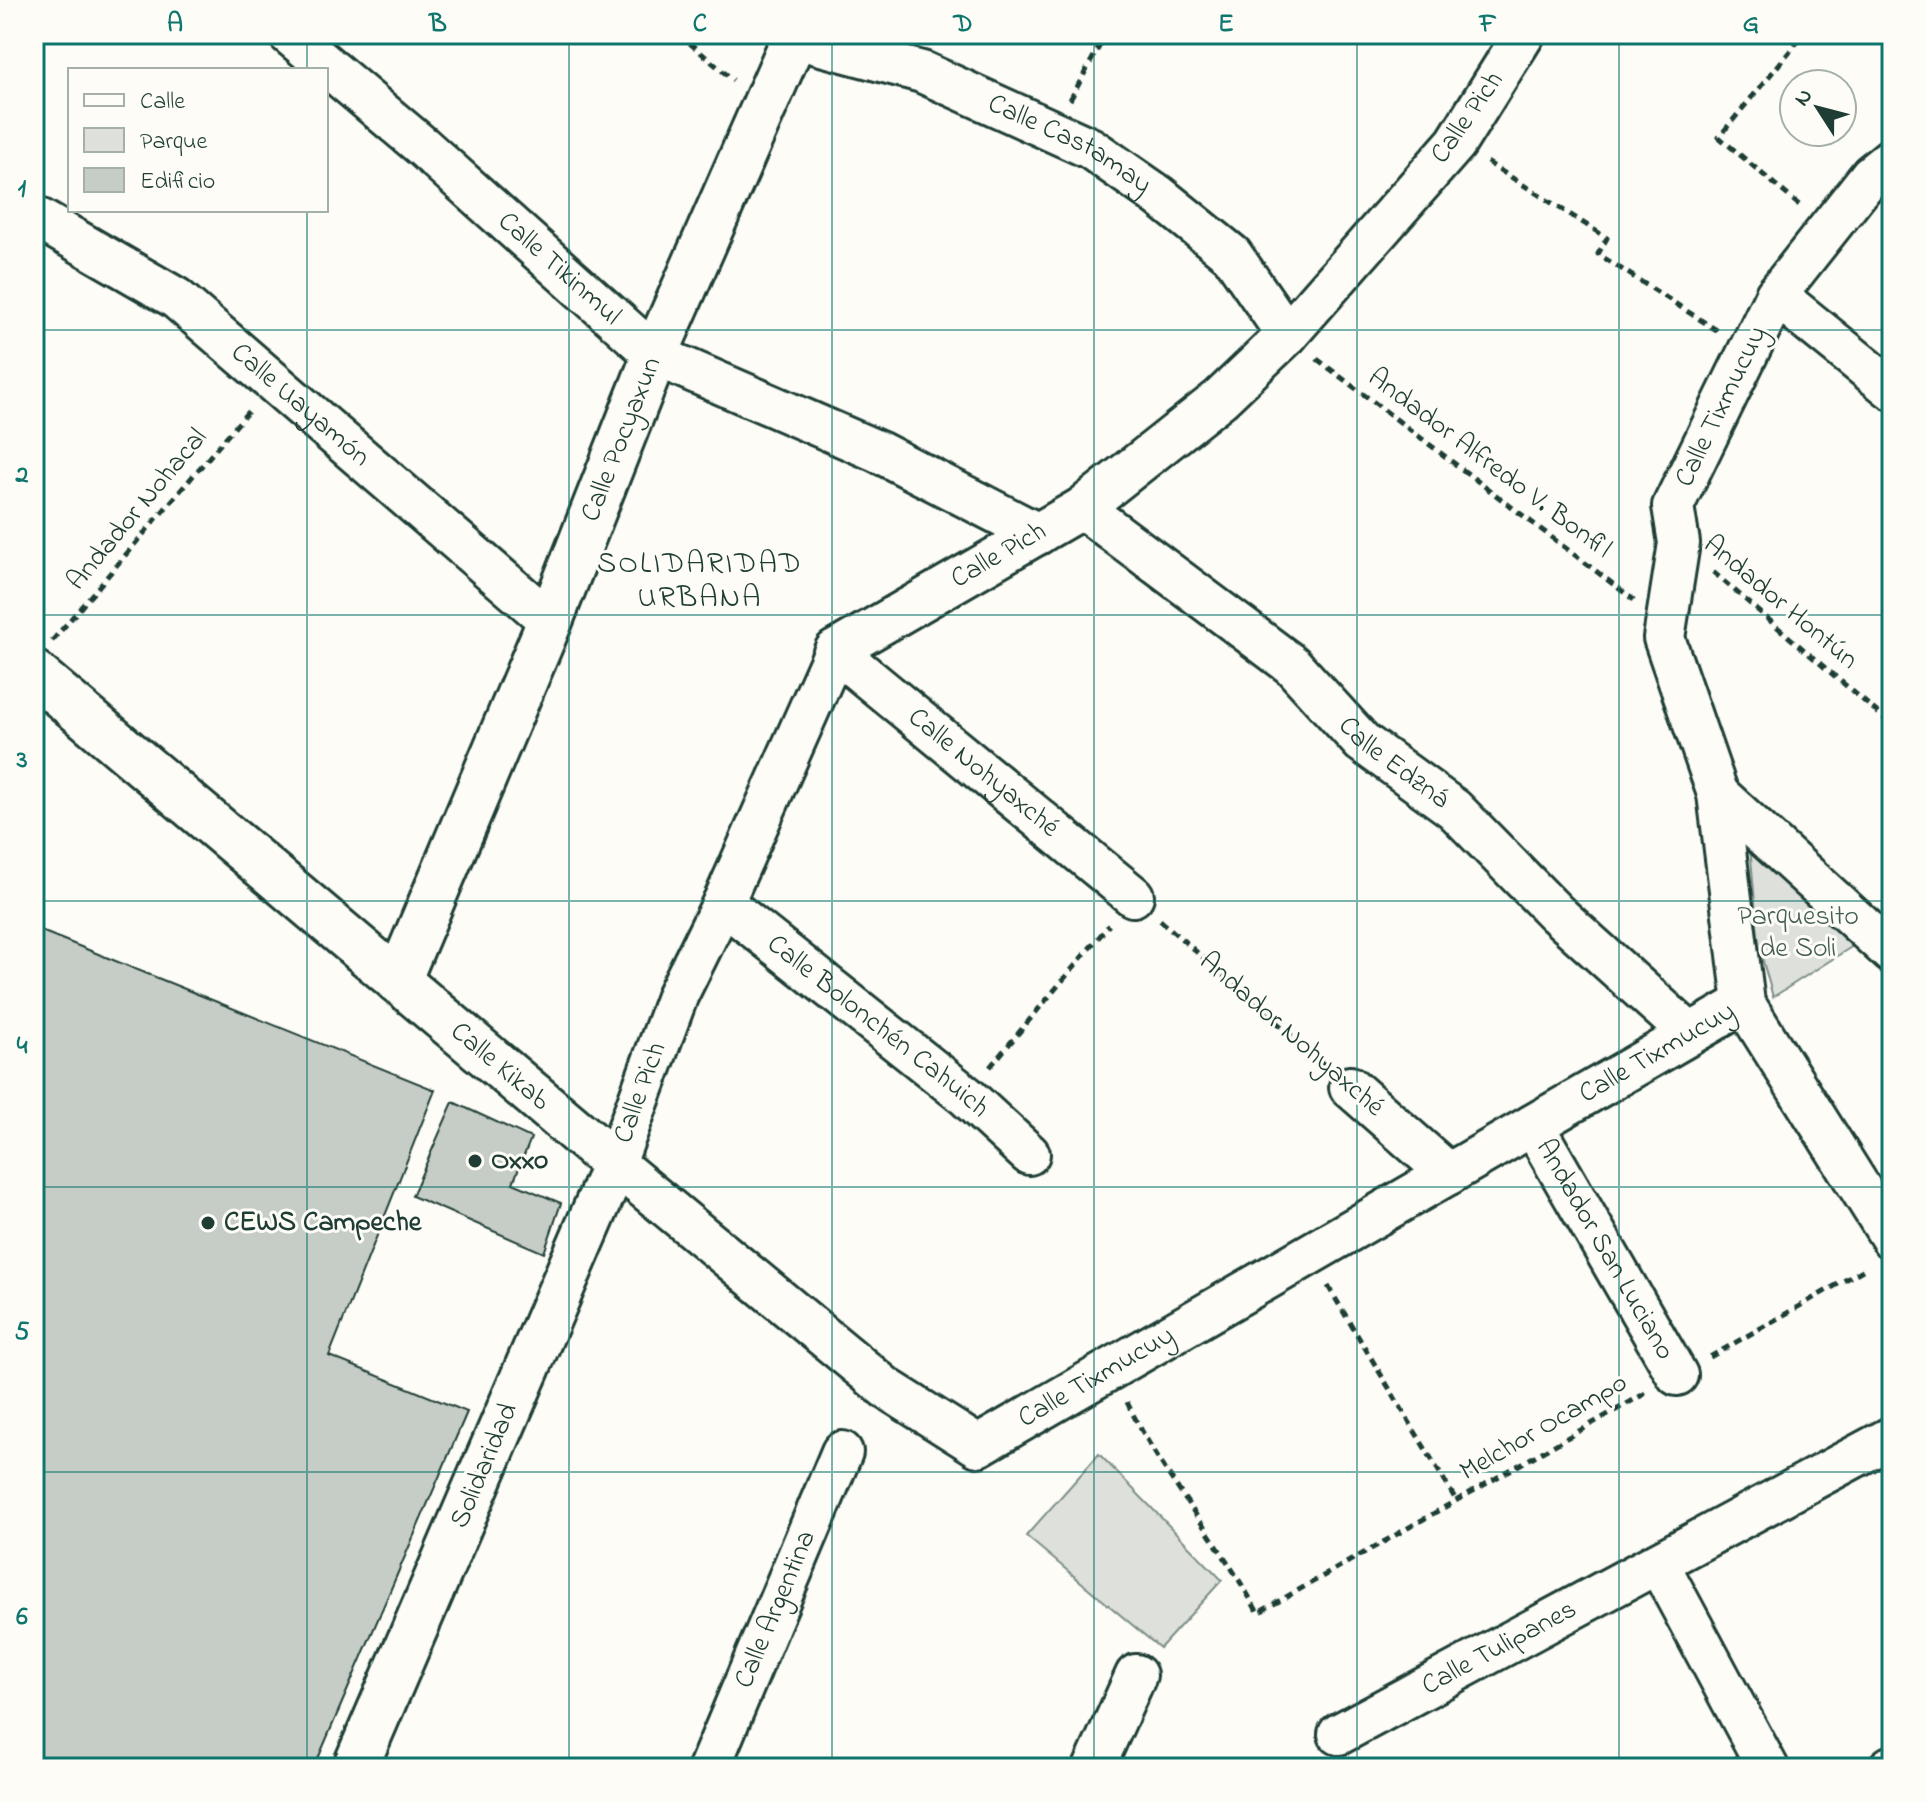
<svg xmlns="http://www.w3.org/2000/svg" width="1926" height="1802" viewBox="0 0 1926 1802" font-family="'Indie Flower',sans-serif">
  <style>
    .green { fill: #dde0db; stroke: #7e8e88; stroke-width: 2 }
    .building { fill: #c6cdc7; stroke: #1f3d34; stroke-width: 2 }
    .lines { fill: none; stroke-linecap: round; stroke-linejoin: round }
    .street-casing { stroke: #1f3d34; stroke-width: 46 }
    .secondary-casing { stroke: #1f3d34; stroke-width: 50 }
    .path { stroke: #1f3d34; stroke-width: 5; stroke-dasharray: 8 6; stroke-linecap: butt }
    .street { stroke: #fdfcf7; stroke-width: 40 }
    .secondary { stroke: #fdfcf7; stroke-width: 44 }
    .grid { fill: none; stroke: #0f766e; stroke-width: 2; stroke-opacity: 0.55 }
    .poi-dot { fill: #1f3d34; stroke: #fdfcf7; stroke-width: 3 }
    .labels { text-anchor: middle; dominant-baseline: central; stroke-width: 6; stroke-linejoin: round; paint-order: stroke }
    .street-label { font-size: 28px; fill: #1f3d34; stroke: #fdfcf7 }
    .park-label { font-size: 28px; fill: #455e55; stroke: #fdfcf7 }
    .poi-label { font-size: 28px; font-weight: bold; fill: #1f3d34; stroke: #fdfcf7; text-anchor: start }
    .neighbourhood-label { font-size: 30px; letter-spacing: 2px; fill: #1f3d34; stroke: #fdfcf7 }
    .neatline { fill: none; stroke: #0f766e; stroke-width: 3 }
    .grid-label { font-size: 26px; text-anchor: middle; font-weight: bold; fill: #0f766e }
  </style>
  <rect width="100%" height="100%" fill="#fdfcf7"/>
  <filter id="ink" filterUnits="userSpaceOnUse"><feTurbulence type="fractalNoise" baseFrequency=".0125" numOctaves="2"/><feDisplacementMap in="SourceGraphic" scale="16" xChannelSelector="R" yChannelSelector="G"/><feConvolveMatrix kernelMatrix="1 2 1 2 8 2 1 2 1" color-interpolation-filters="sRGB"/></filter>
  <g filter="url(#ink)">
    <path class="green" d="M1750 847 1867 937 1773 997 1759 947Z
      M1099 1454 1222 1580 1160 1648 1026 1536Z"/>
    <path class="building" d="M34 928 435 1090 329 1356 467 1412 314 1768H34Z
      M453 1102 531 1138 513 1183 561 1203 544 1253 412 1196Z"/>
    <g class="lines">
      <defs>
        <g id="street">
          <path id="s1" d="M289 34 422 146 655 355 879 452 1038 534"/>
          <path id="s2" d="M1524 34 1456 143 1287 335 1221 398 1082 508 835 651 723 903 678 994 615 1164 886 1388 978 1446 1744 1003"/>
          <path id="s3" d="M795 38 922 72 1090 148 1159 196 1232 255 1287 335"/>
          <path d="M1892 158 1871 175 1776 295 1673 506 1679 543 1664 638 1718 794 1744 1003 1892 1239"/>
          <path id="s4" d="M34 216 176 298 550 621"/>
          <path d="M1776 295 1892 389"/>
          <path id="s5" d="M1082 508 1292 665 1362 742 1454 809 1556 913 1690 1034"/>
          <path id="s6" d="M835 651 1133 896"/>
          <path d="M1718 794 1892 953"/>
          <path id="s7" d="M723 903 966 1096 1029 1154"/>
          <path d="M1350 1087 1449 1174"/>
          <path id="s8" d="M1533 1125 1677 1375"/>
          <path d="M1658 1563 1768 1768"/>
          <path id="s9" d="M1339 1734 1892 1437"/>
          <path id="s10" d="M709 1768 842 1452"/>
          <path d="M1094 1768 1136 1675"/>
          <path d="M1889 1768 1892 1766"/>
        </g>
        <g id="secondary">
          <path id="s11" d="M34 673 615 1164 355 1768"/>
          <path id="s12" d="M398 981 550 621 655 355 796 34"/>
        </g>
      </defs>
      <use href="#street" class="street-casing"/>
      <use href="#secondary" class="secondary-casing"/>
      <path class="path" d="M679 34 733 80
        M1070 100 1106 34
        M1487 162 1607 238 1598 254 1718 331
        M1799 205 1719 137 1804 34
        M34 273 42 263
        M1317 359 1634 600
        M1713 572 1892 725
        M52 641 251 408
        M1160 920 1324 1064
        M990 1067 1109 925
        M1328 1286 1456 1500
        M1710 1357 1868 1267
        M1127 1402C1162 1476 1219 1540 1258 1613L1646 1393"/>
      <use href="#street" class="street"/>
      <use href="#secondary" class="secondary"/>
    </g>
  </g>
  <path class="grid" d="M307 34V70M569 34V1768M832 34V1768M1094 34V1768M1357 34V1768M1619 34V1768M307 210V1768M34 330H1892M34 615H1892M34 901H1892M34 1187H1892M34 1472H1892"/>
  <g class="poi-dot">
    <circle cx="475" cy="1161" r="8"/>
    <circle cx="208" cy="1223" r="8"/>
  </g>
  <g class="labels">
    <g class="street-label">
      <text transform="translate(1468 118) rotate(-55)">Calle Pich</text>
      <text stroke="none"><textPath href="#s3" startOffset="296">Calle Castamay</textPath></text>
      <text stroke="none"><textPath href="#s1" startOffset="358">Calle Tikinmul</textPath></text>
      <text stroke="none"><textPath href="#s4" startOffset="328">Calle Uayamón</textPath></text>
      <text transform="translate(1722 407) rotate(-64)">Calle Tixmucuy</text>
      <text stroke="none"><textPath href="#s12" startOffset="586">Calle Pocyaxun</textPath></text>
      <text transform="translate(1489 464) rotate(37)">Andador Alfredo V. Bonfil</text>
      <text transform="translate(138 510) rotate(-50)">Andador Nohacal</text>
      <text transform="translate(999 556) rotate(-30)">Calle Pich</text>
      <text transform="translate(1780 603) rotate(40)">Andador Hontún</text>
      <text stroke="none"><textPath href="#s5" startOffset="404">Calle Edzná</textPath></text>
      <text stroke="none"><textPath href="#s6" startOffset="192">Calle Nohyaxché</textPath></text>
      <text stroke="none"><textPath href="#s7" startOffset="198">Calle Bolonchén Cahuich</textPath></text>
      <text transform="translate(1291 1035) rotate(41)">Andador Nohyaxché</text>
      <text stroke="none"><textPath href="#s2" startOffset="2742">Calle Tixmucuy</textPath></text>
      <text stroke="none"><textPath href="#s11" startOffset="610">Calle Kikab</textPath></text>
      <text transform="translate(641 1093) rotate(-70)">Calle Pich</text>
      <text stroke="none"><textPath href="#s8" startOffset="144">Andador San Luciano</textPath></text>
      <text stroke="none"><textPath href="#s2" startOffset="2094">Calle Tixmucuy</textPath></text>
      <text transform="translate(1544 1428) rotate(-30)">Melchor Ocampo</text>
      <text transform="translate(485 1466) rotate(-67)">Solidaridad</text>
      <text stroke="none"><textPath href="#s10" startOffset="172">Calle Argentina</textPath></text>
      <text stroke="none"><textPath href="#s9" startOffset="182">Calle Tulipanes</textPath></text>
    </g>
    <g class="park-label">
      <text x="1798" y="917">Parquesito<tspan x="1798" dy="32">de Soli</tspan></text>
    </g>
    <g class="poi-label">
      <text x="491" y="1161">Oxxo</text>
      <text x="224" y="1223">CEWS Campeche</text>
    </g>
    <g class="neighbourhood-label">
      <text x="700" y="565">SOLIDARIDAD<tspan x="700" dy="34">URBANA</tspan></text>
    </g>
  </g>
  <rect width="1926" height="1802" fill="none" stroke="#fdfcf7" stroke-width="88"/>
  <rect x="68" y="68" width="260" height="144" fill="#fdfcf7" stroke="#a4b0a9" stroke-width="2"/>
  <rect x="84" y="94" width="40" height="12" fill="#fdfcf7" stroke="#a4b0a9" stroke-width="2"/>
  <text x="140" y="108" font-size="24" fill="#1f3d34">Calle</text>
  <rect x="84" y="128" width="40" height="24" fill="#dde0db" stroke="#a4b0a9" stroke-width="2"/>
  <text x="140" y="148" font-size="24" fill="#1f3d34">Parque</text>
  <rect x="84" y="168" width="40" height="24" fill="#c6cdc7" stroke="#a4b0a9" stroke-width="2"/>
  <text x="140" y="188" font-size="24" fill="#1f3d34">Edificio</text>
  <g transform="translate(1818 108) rotate(306)"><circle r="38" fill="#fdfcf7" stroke="#a4b0a9" stroke-width="2"/>
  <path d="M0-6L14 30L0 20L-14 30Z" fill="#1f3d34"/>
  <text y="-12" font-size="22" font-weight="bold" text-anchor="middle" fill="#1f3d34">N</text>
  </g>
  <rect x="44" y="44" width="1838" height="1714" class="neatline"/>
  <g class="grid-label">
    <text x="175" y="31">A</text>
    <text x="438" y="31">B</text>
    <text x="700" y="31">C</text>
    <text x="963" y="31">D</text>
    <text x="1226" y="31">E</text>
    <text x="1488" y="31">F</text>
    <text x="1751" y="31">G</text>
    <text x="22" y="196">1</text>
    <text x="22" y="482">2</text>
    <text x="22" y="767">3</text>
    <text x="22" y="1053">4</text>
    <text x="22" y="1339">5</text>
    <text x="22" y="1624">6</text>
  </g>
</svg>
